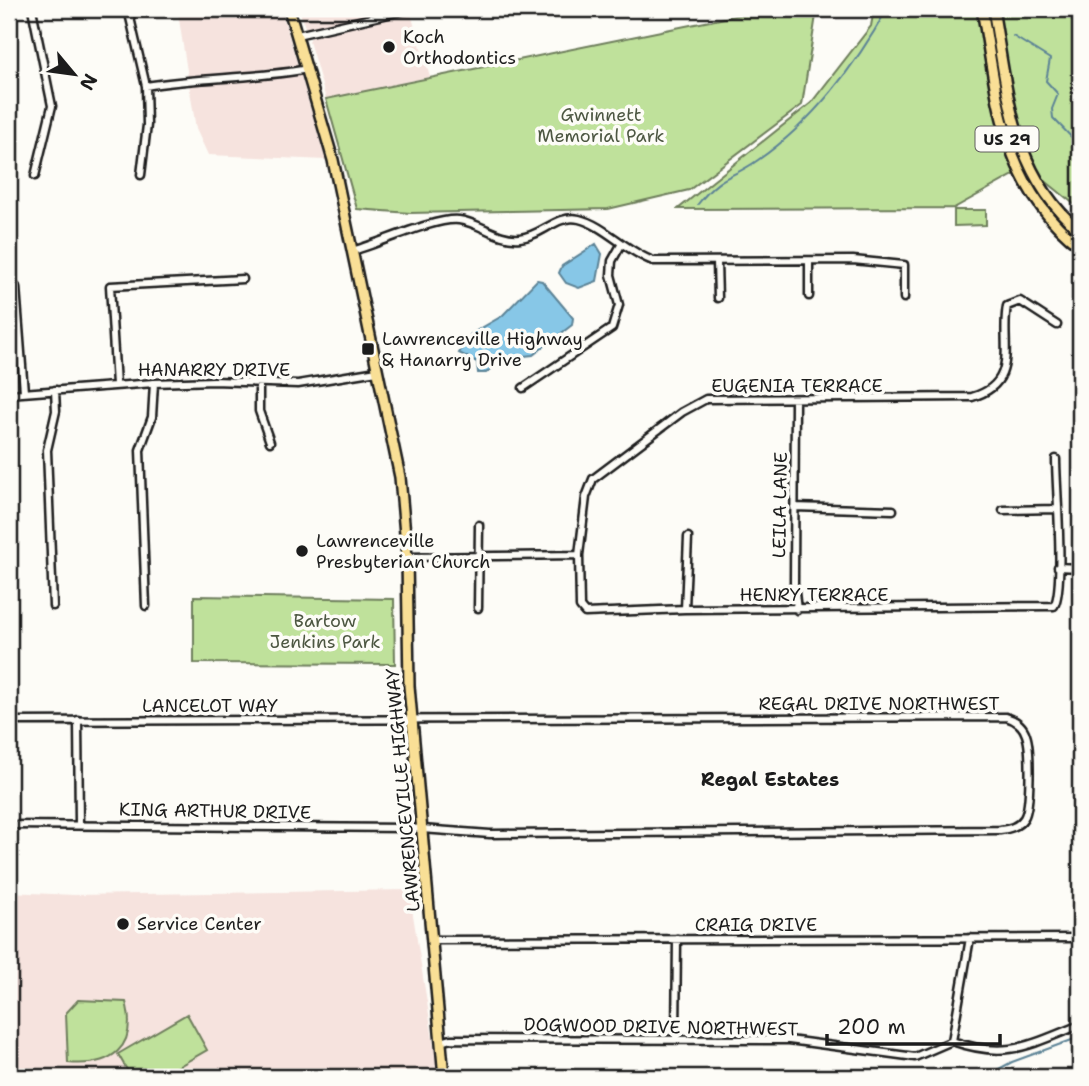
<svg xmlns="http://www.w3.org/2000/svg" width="1089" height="1086" viewBox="0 0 1089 1086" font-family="'Shantell Sans',sans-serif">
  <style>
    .built { fill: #f6e3de }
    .green { fill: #bfe19b; stroke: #6e7e5c; stroke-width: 2 }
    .water { fill: #87c7e7; stroke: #5c8396; stroke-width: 2 }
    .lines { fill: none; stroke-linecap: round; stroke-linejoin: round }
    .stream { stroke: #5c8396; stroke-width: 2 }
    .street-casing { stroke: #1c1c1c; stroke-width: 11 }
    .primary-casing { stroke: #1c1c1c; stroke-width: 14 }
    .street { stroke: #fdfcf7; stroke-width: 6 }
    .primary { stroke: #f9df96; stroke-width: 9 }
    .rail-casing { stroke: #1c1c1c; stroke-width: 4.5 }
    .rail { stroke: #fdfcf7; stroke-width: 2; stroke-dasharray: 5; stroke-linecap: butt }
    .poi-dot { fill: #1c1c1c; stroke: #fdfcf7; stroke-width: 2.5 }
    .labels { text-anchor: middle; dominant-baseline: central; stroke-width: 7; stroke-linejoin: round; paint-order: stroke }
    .shield { fill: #fdfcf7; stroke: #605f5e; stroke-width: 2 }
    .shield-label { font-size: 16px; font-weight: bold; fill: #1c1c1c }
    .poi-label { font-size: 18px; fill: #1c1c1c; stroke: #fdfcf7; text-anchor: start }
    .park-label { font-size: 18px; fill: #4d5742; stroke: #fdfcf7 }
    .street-label { font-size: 18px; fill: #1c1c1c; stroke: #fdfcf7 }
    .neighbourhood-label { font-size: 19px; font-weight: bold; fill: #1c1c1c; stroke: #fdfcf7 }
  </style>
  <rect width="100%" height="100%" fill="#fdfcf7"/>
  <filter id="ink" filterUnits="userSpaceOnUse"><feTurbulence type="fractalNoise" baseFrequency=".0143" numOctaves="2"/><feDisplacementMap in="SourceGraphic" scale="14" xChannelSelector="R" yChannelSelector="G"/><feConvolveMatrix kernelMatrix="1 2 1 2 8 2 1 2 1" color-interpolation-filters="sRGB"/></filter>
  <g filter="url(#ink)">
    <path class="built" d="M192 9H281L326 160 208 155 196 129 178 13Z
      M299 9H394L311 29 305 27Z
      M410 11 430 77 326 99 309 41 313 34Z
      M409 890 439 1077H9V892L74 895Z"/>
    <path class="green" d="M769 9H817L802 105 689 190 608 209 410 213 357 209 326 99Z
      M874 9H1080V209L1028 167 954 208 678 209 811 103 871 26Z
      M954 210H986V225L954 226Z
      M194 596 394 599 395 664 194 663Z
      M78 1000 126 1002C138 1048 111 1067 68 1063L66 1013Z
      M187 1014 207 1050 160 1077H131L118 1054Z"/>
    <path class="water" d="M596 244 602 254 597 281 579 288 566 283 559 273 562 266Z
      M537 280 542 281 573 318 572 325 533 355 505 358 486 373H478L477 362 459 353 471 334 502 316Z"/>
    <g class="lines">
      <path class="stream" d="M970 9H971
        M1013 36 1050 59 1046 81 1058 94 1052 109 1053 118 1080 146
        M698 204C722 173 730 180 758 160 812 123 856 65 887 9
        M984 1077 1012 1062 1080 1037"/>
      <defs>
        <path id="street" d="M32 9 52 106 35 176
          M128 9 146 86 147 125 141 175
          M297 35 411 9
          M146 86C200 77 254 79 308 69
          M352 251C378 244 436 217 459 220 481 223 497 240 520 238 542 236 557 214 579 219 604 225 627 252 653 261L853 260 904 265V298
          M809 261V296
          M717 262 718 298
          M16 287 24 392
          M116 385 110 286 243 279
          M259 385V411L270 442
          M523 388 612 328 619 305 611 275 612 261 621 245
          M9 394 154 383 214 381 298 384 377 371
          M795 400 794 584 797 610
          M1056 459C1056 486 1065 589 1054 606L685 609 585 613 580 607 579 555 586 497 593 479 682 412 706 399 972 397C1021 383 1000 342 1007 306L1020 301 1057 325
          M794 507 893 510
          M1003 510 1056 509
          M407 557 579 555
          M1058 567 1080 568
          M53 606 47 450 56 411 55 390
          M146 606 140 450 152 417 154 383
          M478 608 479 525
          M685 609 688 537
          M78 720 79 824
          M9 721 1006 717C1016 720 1023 725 1026 735 1031 748 1031 807 1024 818 1018 827 1009 829 1000 830L490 834 408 828 9 825
          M432 940 1080 938
          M676 1039 677 939
          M952 1041 970 938
          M441 1042 451 1039 789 1040 915 1057 952 1041C1007 1060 1029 1045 1080 1025"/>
        <path id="primary" d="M289 9 333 160 400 477 407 557 409 686 444 1077
          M982 9C998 98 1001 186 1080 246
          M993 9C1008 92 1011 173 1080 231"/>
      </defs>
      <use href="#street" class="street-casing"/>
      <use href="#primary" class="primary-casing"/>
      <use href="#street" class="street"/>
      <use href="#primary" class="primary"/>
      <defs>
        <path id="rail" d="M1067 9 1080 29"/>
      </defs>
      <use href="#rail" class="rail-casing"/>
      <use href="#rail" class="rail"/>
    </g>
  </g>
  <g class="poi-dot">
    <circle cx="389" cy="47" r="7"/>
    <rect x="361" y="342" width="14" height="14" rx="3.5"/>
    <circle cx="302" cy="551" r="7"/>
    <circle cx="123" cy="924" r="7"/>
  </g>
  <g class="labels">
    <rect class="shield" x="975.5" y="126.5" width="63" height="25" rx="5"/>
    <g class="shield-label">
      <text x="1007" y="139">US 29</text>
    </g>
    <g class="poi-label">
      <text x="403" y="37">Koch<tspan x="403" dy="21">Orthodontics</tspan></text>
      <text x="382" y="339">Lawrenceville Highway<tspan x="382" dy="21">&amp; Hanarry Drive</tspan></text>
      <text x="316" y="541">Lawrenceville<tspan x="316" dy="21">Presbyterian Church</tspan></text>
      <text x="137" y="924">Service Center</text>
    </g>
    <g class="park-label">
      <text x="601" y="115">Gwinnett<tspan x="601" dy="21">Memorial Park</tspan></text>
      <text x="325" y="621">Bartow<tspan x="325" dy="21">Jenkins Park</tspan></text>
    </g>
    <g class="street-label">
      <text x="214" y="370">HANARRY DRIVE</text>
      <text x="797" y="386">EUGENIA TERRACE</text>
      <text transform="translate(780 505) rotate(-89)">LEILA LANE</text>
      <text x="814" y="595">HENRY TERRACE</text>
      <text x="879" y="704">REGAL DRIVE NORTHWEST</text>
      <text x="210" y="706">LANCELOT WAY</text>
      <text transform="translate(403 790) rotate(-95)">LAWRENCEVILLE HIGHWAY</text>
      <text transform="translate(215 811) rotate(1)">KING ARTHUR DRIVE</text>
      <text x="756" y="925">CRAIG DRIVE</text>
      <text transform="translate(661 1027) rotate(1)">DOGWOOD DRIVE NORTHWEST</text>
    </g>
    <g class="neighbourhood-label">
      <text x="770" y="779">Regal Estates</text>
    </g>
  </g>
  <rect width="1089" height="1086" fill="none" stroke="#fdfcf7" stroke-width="35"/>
  <rect x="18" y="18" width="1054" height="1051" fill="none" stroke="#1c1c1c" stroke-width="2.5" filter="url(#ink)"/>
  <g transform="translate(74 74) rotate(119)" stroke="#fdfcf7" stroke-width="5" paint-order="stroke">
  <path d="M0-5L12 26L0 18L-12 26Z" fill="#1c1c1c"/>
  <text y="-10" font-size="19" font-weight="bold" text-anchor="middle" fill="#1c1c1c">N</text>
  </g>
  <path d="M827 1034v10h173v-10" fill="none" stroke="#1c1c1c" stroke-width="3.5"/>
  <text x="837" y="1034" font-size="21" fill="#1c1c1c" stroke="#fdfcf7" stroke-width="5" paint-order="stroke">200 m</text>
</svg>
